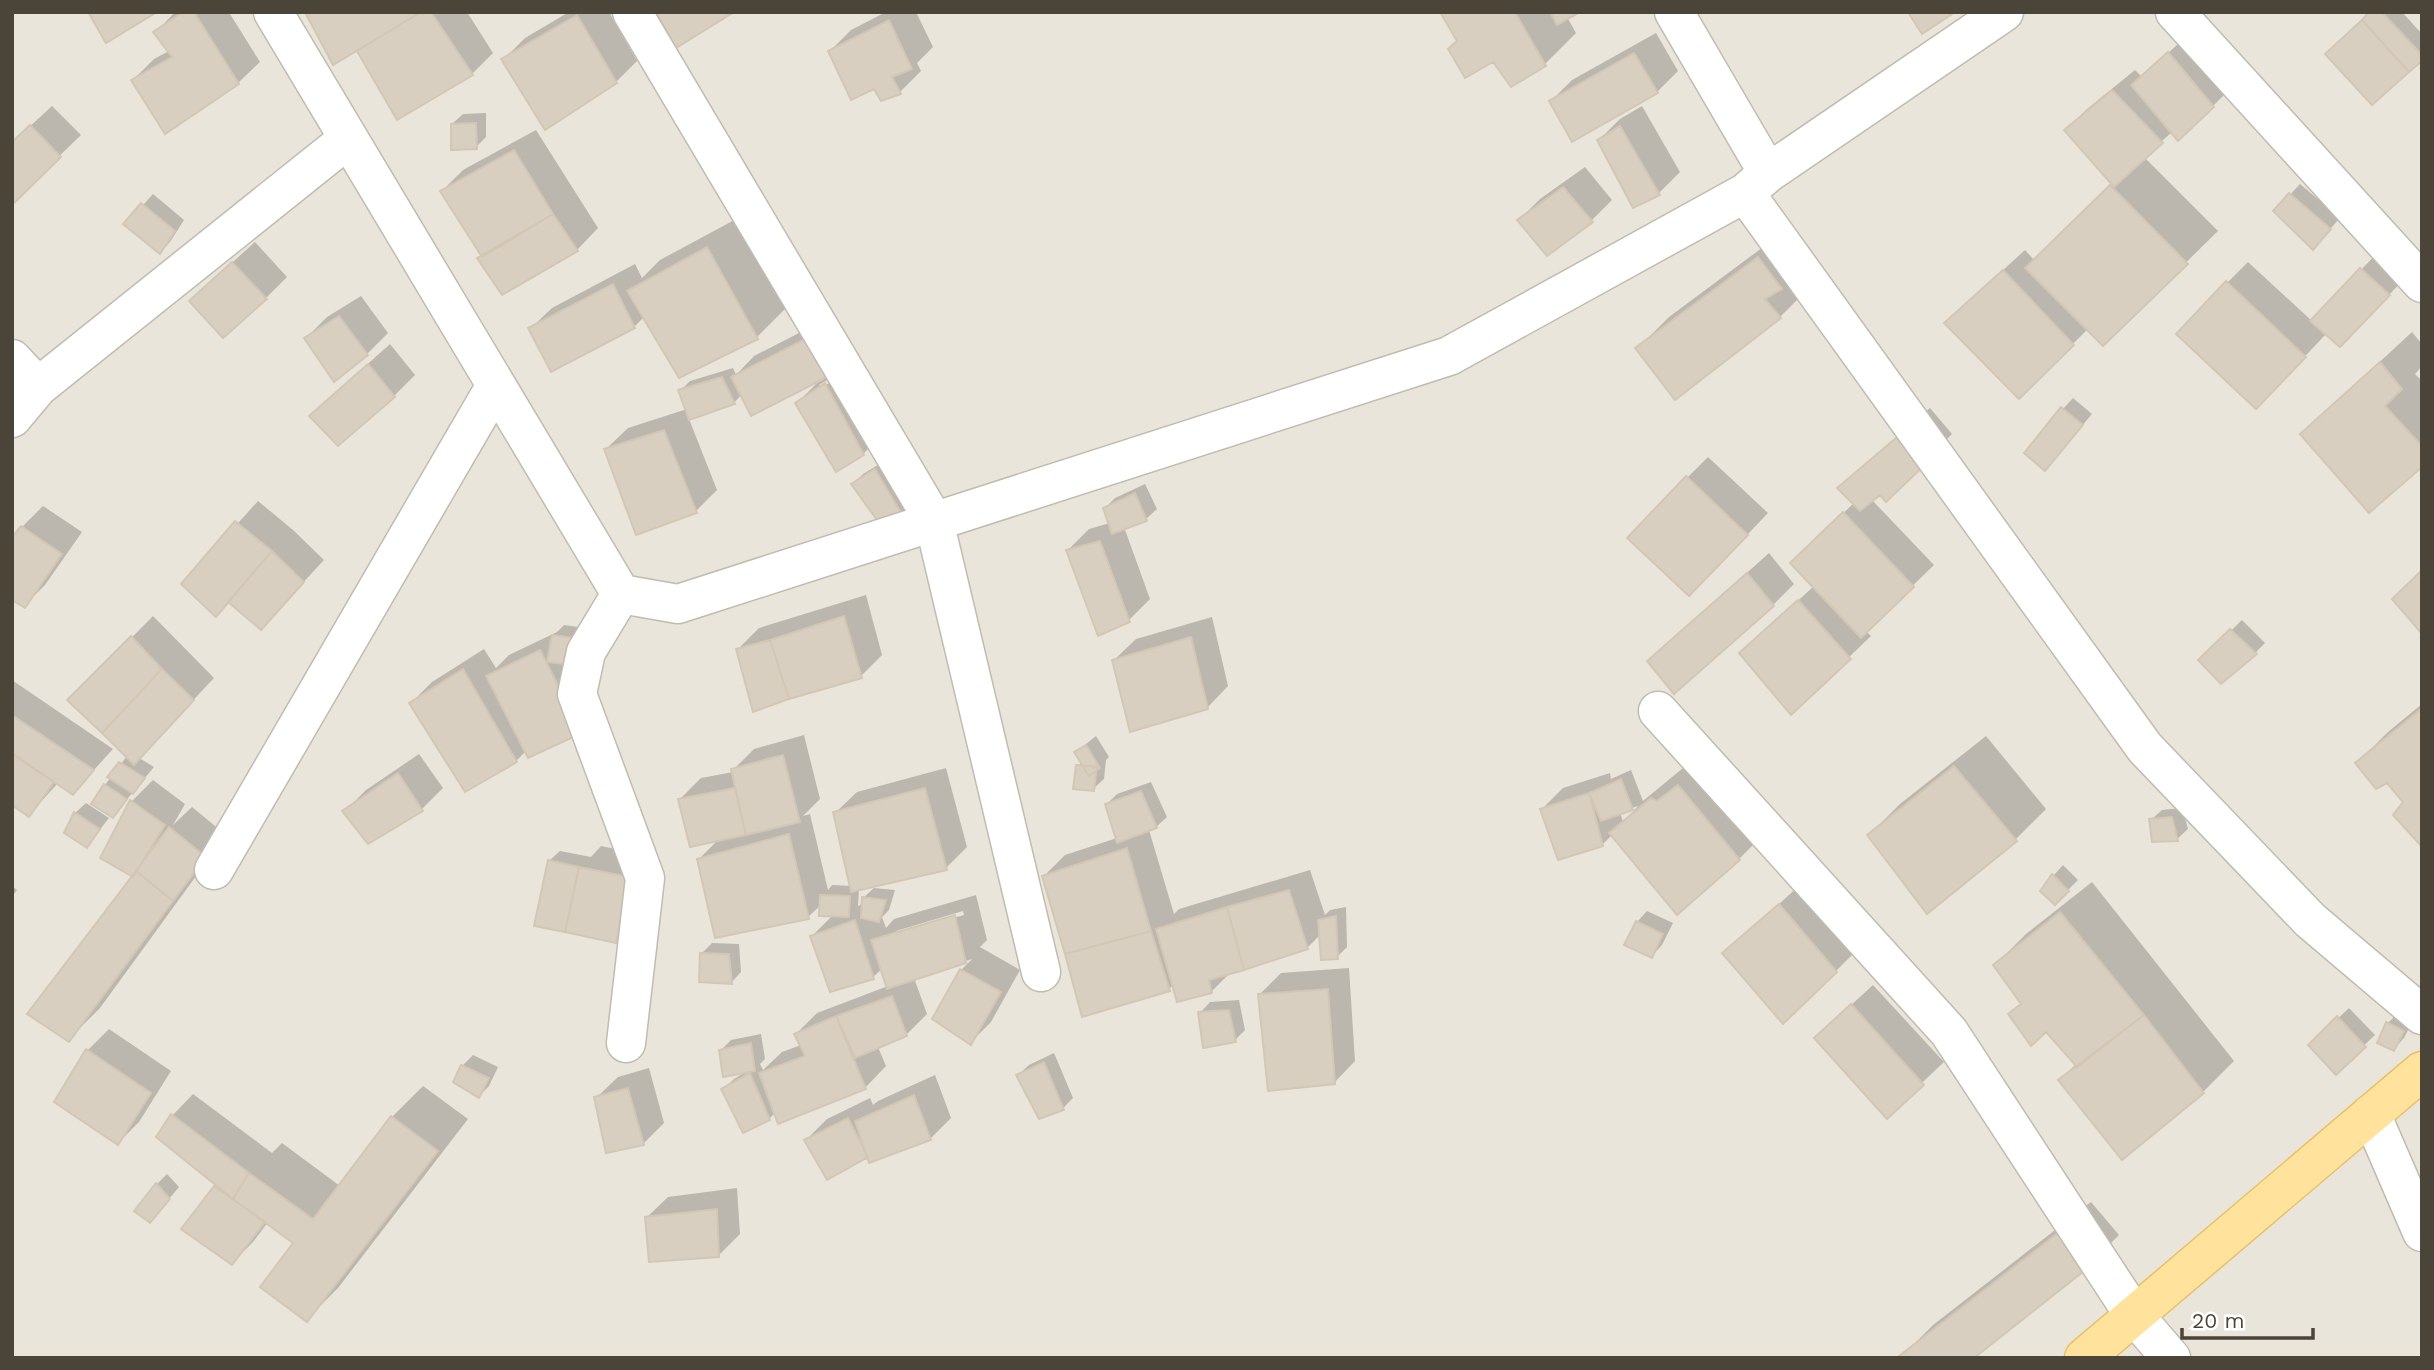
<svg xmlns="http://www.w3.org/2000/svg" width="2434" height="1370" viewBox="0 0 2434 1370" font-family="'Work Sans',sans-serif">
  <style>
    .residential { fill: #eae5da }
    .shadow { fill: #0003; fill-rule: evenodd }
    .building { fill: #d8cfc1; stroke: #d3c7b4; stroke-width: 2 }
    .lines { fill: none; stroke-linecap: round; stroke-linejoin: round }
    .minor-casing { stroke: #c2bbae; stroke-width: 41 }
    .major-casing { stroke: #e6c16a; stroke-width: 41 }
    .minor { stroke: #fff; stroke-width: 38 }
    .major { stroke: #ffe39c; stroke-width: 38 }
  </style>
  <rect width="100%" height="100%" fill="#f6f3ec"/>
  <path class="residential" d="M12 12H2422V1358H12Z"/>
  <path class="shadow" d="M175 12H232L230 14 260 62 238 83 133 80 154 59 169 51 156 32Z
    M311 12H467L493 53 472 74 398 117 358 48Z
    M569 12H609L637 61 616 82 504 59 525 38Z
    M886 12H916L933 47 917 63 921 71 900 92 882 99 875 87 830 51 851 30Z
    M1442 12H1576L1567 17 1576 33 1545 64 1511 85 1494 60 1459 41Z
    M2370 12H2402L2422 34V58L2327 54Z
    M1656 33 1678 71 1657 92 1551 101 1572 80Z
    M2190 33 2234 85 2213 106 2172 132 2144 157 2218 231 2103 344 2088 329 2019 397 1968 302 2025 250 2035 261 2113 184 2066 130 2087 109 2135 70 2142 77Z
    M52 106 81 135 12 202V143Z
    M1642 106 1680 172 1659 193 1634 205 1599 140 1620 119Z
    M486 113V137L476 147 452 124 463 114Z
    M536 130 598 228 577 250 483 254 442 191 463 170Z
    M1585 167 1612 200 1591 221 1519 220 1540 199Z
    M2300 184 2340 218 2313 248 2275 211Z
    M153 194 184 220 170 242 160 252 126 224Z
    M738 218 788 306 757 337 644 317 634 327 530 329 552 308 635 264 642 278 660 260Z
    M1790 227 1811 286 1780 317 1638 348 1669 317Z
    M255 242 287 277 266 298 213 280Z
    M2382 248 2410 273 2361 324 2327 333 2277 386 2227 283 2248 262 2312 321Z
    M361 296 388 333 367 354 306 338 327 317Z
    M830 317 884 433 863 454 797 403 821 379 742 394 734 403 689 419 717 490 696 511 606 449 628 428 687 409 680 391 690 381 733 368 736 375 754 356ZM832 377 834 380 819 389V385Z
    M2412 332 2422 344V366L2415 374 2422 381V465L2302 434Z
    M390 344 415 375 394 396 333 395Z
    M2073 398 2092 414 2055 458 2063 409Z
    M1930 408 1952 434 1886 499 1881 493 1872 500 1934 565 1866 631 1871 636 1791 713 1741 653 1814 586 1813 542 1854 503 1840 488 1861 467Z
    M1708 457 1768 513 1711 573 1687 478Z
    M886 460 913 505 902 515 853 484 863 474Z
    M1145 484 1157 509 1146 519 1124 527 1150 599 1129 620 1068 550 1089 529 1110 523 1105 508 1115 498Z
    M258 501 293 530 324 560 261 628 229 601 183 584Z
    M43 506 82 532 45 585 24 606 22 527Z
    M1769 553 1794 584 1773 605 1649 661Z
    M866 595 882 655 861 676 738 649 759 628Z
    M153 616 214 678 139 758 154 767 113 816 105 785 127 756 70 700Z
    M1212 617 1228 686 1207 708 1114 660 1136 639Z
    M2242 620 2265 643 2255 653 2201 660Z
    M564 625 585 628 581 652 526 751 516 761 466 790 411 703 432 682 484 649 496 668 509 655 557 632Z
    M12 680 113 749 73 793 58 783 29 815 12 803Z
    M2422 704V844L2406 802 2388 780 2357 763 2388 732Z
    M804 735 820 799 803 816 810 814 828 890 832 885 852 886 835 813 857 792 946 768 967 847 946 868 859 889 858 906 863 904V898L874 888 895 890 889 910 882 917 886 928 894 919 976 895 987 940 980 947 1020 970 991 1022 970 1043 935 1018 961 970 972 959 914 978 927 1014 906 1035 878 1047 886 1066 865 1088 775 1113 769 1119 723 1089 734 1079 747 1071 720 1051 731 1040 761 1034 765 1059 760 1064 763 1070 782 1052 801 1045 796 1034 817 1013 888 986 882 969 873 977 812 936 834 914 822 904 808 917 699 859 720 838 680 799 701 778 733 772V770L754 749ZM963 911 964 915 896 934V931Z
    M1096 736 1109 757 1106 760 1104 779 1093 789 1078 766 1082 762 1076 752Z
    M1986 736 2046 809 2015 840 1869 835 1900 804Z
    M419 754 443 788 422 809 345 811 366 790Z
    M1683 768 1770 828 1739 859 1677 913 1613 834 1602 845 1542 809 1563 788 1610 773 1611 779 1631 770 1643 801ZM1638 806 1623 822 1620 812Z
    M153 780 185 804 173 825 192 807 226 835 100 1008 69 1039 134 876 132 801Z
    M1151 782 1167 817 1156 827 1149 830 1174 914 1179 909 1310 870 1325 915 1330 910 1346 907 1347 947 1337 957 1321 934 1307 948 1232 971 1211 992 1174 984 1169 989 1044 876 1065 855 1117 838 1107 804 1117 794Z
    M86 803 109 818 87 846 75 813Z
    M2182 808 2188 829 2177 839 2151 820 2162 810Z
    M601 846 649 856 636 920 615 941 549 861 560 851 591 857Z
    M2063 865 2078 880 2055 903 2053 876Z
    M2092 882 2234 1061 2203 1092 2060 1080 2076 1064 2046 1030 2010 1015 2022 1002 1995 965 2026 934Z
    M1801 884 1857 950 1836 971 1725 953Z
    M12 886 17 890 12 897Z
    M1647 911 1673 923 1662 945 1652 956 1637 922Z
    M712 943 739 944 741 972 731 983 702 953Z
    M1349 968 1355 1061 1334 1083 1260 994 1281 973Z
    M1873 985 1944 1062 1887 1116 1838 1017Z
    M1239 1000 1245 1030 1235 1040 1200 1013 1210 1002Z
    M2349 1008 2375 1035 2336 1072 2310 1045Z
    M2398 1013 2413 1020 2404 1038 2394 1049 2388 1023Z
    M109 1029 171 1071 139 1122 118 1143 87 1051Z
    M1054 1053 1073 1098 1063 1108 1018 1075 1029 1065Z
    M473 1055 498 1067 489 1086 479 1096 462 1066Z
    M649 1068 664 1123 643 1144 596 1098 618 1077Z
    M935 1075 951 1118 930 1139 868 1155 806 1140 827 1119 870 1098 873 1105 878 1101Z
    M423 1086 468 1119 338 1288 307 1319 296 1243 268 1222 253 1242 232 1263 183 1229 218 1184 172 1116 193 1094 272 1153 282 1143 340 1186 392 1117Z
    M167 1174 179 1187 160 1210 157 1184Z
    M737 1188 740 1234 719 1255 646 1218 668 1197Z
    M2091 1202 2119 1235 2088 1266 1902 1356 1933 1325Z"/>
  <path class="building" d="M88 12H157L106 43Z
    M183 12H194L239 84 165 134 131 80 172 57 153 32Z
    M309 12H421L333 65 306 14Z
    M421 12H431L473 75 397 120 357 51Z
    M656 12H734L676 48Z
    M1440 12H1515L1546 66 1511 87 1493 62 1465 78 1448 49 1457 41Z
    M1550 12H1580L1557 25Z
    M1908 12H1955L1922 34Z
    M2369 12H2382L2422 55V61L2409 72 2362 20Z
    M577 15 617 83 545 130 501 59Z
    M889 20 912 69 892 77 901 94 881 101 874 89 851 100 828 51Z
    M2362 20 2409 72 2372 105 2325 54Z
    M2168 52 2214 107 2178 141 2131 85Z
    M1634 53 1658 93 1572 142 1549 101Z
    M2112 90 2163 143 2114 187 2064 130Z
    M476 123 477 149 451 150V124Z
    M30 125 61 157 12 205V142Z
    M1620 126 1660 195 1633 208 1597 140Z
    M514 150 553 214 482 257 440 191Z
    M2110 185 2188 264 2103 346 2025 268Z
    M1563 187 1593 222 1547 256 1517 220Z
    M2289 193 2331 229 2313 250 2273 211Z
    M141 203 175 231 160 254 123 224Z
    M553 214 578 251 502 295 477 258Z
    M707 247 758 339 679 378 627 291Z
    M1758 257 1782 289 1765 299 1781 318 1675 400 1635 348Z
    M232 262 267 299 223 338 189 301Z
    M2360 268 2390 295 2340 347 2310 321Z
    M2003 270 2074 345 2019 399 1944 323Z
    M2226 281 2306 357 2256 409 2176 334Z
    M613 284 635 328 551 372 528 328Z
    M339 316 368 355 334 382 304 338Z
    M809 337 829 376 751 416 731 377Z
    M2380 362 2402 389 2385 406 2422 446V467L2369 513 2300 434Z
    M368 364 395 397 338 446 309 416Z
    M722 377 735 404 689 420 678 390Z
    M825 383 864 455 836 472 795 403Z
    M2061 407 2083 425 2045 471 2024 453Z
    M1908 428 1933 457 1886 502 1880 495 1860 511 1837 488Z
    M664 430 697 513 636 535 604 449Z
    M875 469 903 516 882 527 851 484Z
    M1686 476 1748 535 1689 596 1627 538Z
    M1135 493 1147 521 1112 534 1103 508Z
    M1843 512 1914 587 1861 638 1790 563Z
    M235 521 272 551 216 617 181 584Z
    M21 526 62 554 25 608 12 600V537Z
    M1100 541 1130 622 1098 636 1066 550Z
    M272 551 304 582 261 630 228 602Z
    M2422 570V634L2392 599Z
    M1747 573 1774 606 1674 694 1647 661Z
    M1798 600 1851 659 1791 715 1739 653Z
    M844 616 862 678 789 699 770 640Z
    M2230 629 2257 654 2221 684 2198 660Z
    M552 635 575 638 572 665 547 662Z
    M131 636 162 669 102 733 67 700Z
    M1191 637 1208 709 1130 732 1112 660Z
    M770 640 789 699 753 712 736 649Z
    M540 650 582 733 528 758 486 676Z
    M162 669 194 700 134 765 102 733Z
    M463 669 517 762 465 792 409 703Z
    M2422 708V847L2393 815 2403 802 2387 783 2376 789 2355 763Z
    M12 715 94 770 73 795 12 753Z
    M1086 745 1100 768 1089 776 1074 752Z
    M12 754 54 782 29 817 12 805Z
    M783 755 800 822 746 835 731 769Z
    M119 762 145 778 133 794 107 777Z
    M1076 765 1097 767 1094 791 1073 789Z
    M1954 766 2017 841 1927 914 1867 835Z
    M398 773 423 811 368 844 342 811Z
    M1621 779 1633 810 1601 821 1589 793Z
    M104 784 127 799 113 818 91 804Z
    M1678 785 1740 860 1677 915 1609 833 1651 798 1657 801Z
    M735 788 746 835 690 847 678 799Z
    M925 788 947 870 851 892 833 812Z
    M1141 791 1157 828 1117 843 1105 804Z
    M1589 793 1603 846 1558 860 1540 809Z
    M130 800 165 825 133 877 100 858Z
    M74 812 100 829 87 848 64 833Z
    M2172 817 2178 841 2152 842 2149 819Z
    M169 827 206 857 173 901 136 871Z
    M789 834 809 919 715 938 697 859Z
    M1127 848 1151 931 1065 954 1042 876Z
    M548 860 579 867 565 932 534 926Z
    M579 867 629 877 616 943 565 932Z
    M136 871 173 901 69 1042 27 1014Z
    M2052 874 2069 891 2055 905 2040 891Z
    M1289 890 1308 949 1244 970 1227 907Z
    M820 895 850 896 849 917 819 916Z
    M862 897 886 900 879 922 861 918Z
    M1779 904 1837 972 1783 1024 1722 953Z
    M1227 907 1244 970 1209 980 1212 993 1177 1002 1156 929Z
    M2060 912 2144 1015 2077 1067 2046 1032 2031 1046 2008 1014 2021 1004 1993 965Z
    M955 915 966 963 887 989 871 940Z
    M1336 916 1338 959 1321 960 1318 920Z
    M855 920 874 979 830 992 810 936Z
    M1636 921 1663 934 1652 958 1624 945Z
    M1151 931 1170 991 1082 1017 1065 954Z
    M700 953 729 954 732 984 699 982Z
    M960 969 1001 992 971 1045 932 1019Z
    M1328 989 1335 1084 1268 1091 1258 994Z
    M892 996 907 1036 855 1058 836 1016Z
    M1851 1004 1924 1085 1887 1119 1814 1038Z
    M1229 1010 1236 1042 1203 1048 1198 1012Z
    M2144 1015 2204 1093 2122 1160 2058 1080Z
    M836 1016 866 1089 778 1124 759 1073 805 1056 794 1034Z
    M2337 1016 2366 1047 2336 1075 2308 1045Z
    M2386 1022 2404 1031 2394 1051 2377 1043Z
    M751 1043 755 1071 723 1077 719 1050Z
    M86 1049 151 1093 118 1145 54 1102Z
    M1044 1062 1064 1110 1039 1119 1016 1075Z
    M461 1065 489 1078 479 1098 453 1082Z
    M750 1073 770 1120 743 1133 721 1089Z
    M628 1088 644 1145 606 1153 594 1097Z
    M914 1095 931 1140 869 1163 855 1121Z
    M171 1114 249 1173 233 1199 156 1137Z
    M391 1116 438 1151 307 1322 260 1287 293 1243 233 1199 249 1173 313 1219Z
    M848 1118 868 1157 827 1180 804 1140Z
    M156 1183 170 1199 150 1223 134 1211Z
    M214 1186 265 1222 232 1265 181 1229Z
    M717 1209 719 1257 649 1262 645 1217Z
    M2059 1232 2089 1267 1974 1358H1901L1899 1356Z"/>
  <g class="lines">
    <defs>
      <path id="minor" d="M273 12 621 594 678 604 1449 356 1745 193 1768 173 2004 12
        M632 12 934 521 1041 972
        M1674 12 1768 173
        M2175 12 2422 283
        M1745 193 2145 748 2310 920 2422 1015
        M12 359 38 387
        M12 418 38 387 348 139
        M621 594 586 652 577 694 645 878 626 1043
        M1658 711 1949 1032 2134 1315 2171 1358
        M214 870 496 385
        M2371 1114 2422 1232"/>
      <path id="major" d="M2084 1358 2422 1071"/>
    </defs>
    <use href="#minor" class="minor-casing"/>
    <use href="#major" class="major-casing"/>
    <use href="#minor" class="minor"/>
    <use href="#major" class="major"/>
  </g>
  <rect width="2434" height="1370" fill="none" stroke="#4b4439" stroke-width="28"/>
  <path d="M2182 1328v10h131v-10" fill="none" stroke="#4b4439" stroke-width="3.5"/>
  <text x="2192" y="1328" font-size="21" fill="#4b4439" stroke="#ffffff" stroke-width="5" paint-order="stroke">20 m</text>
</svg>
